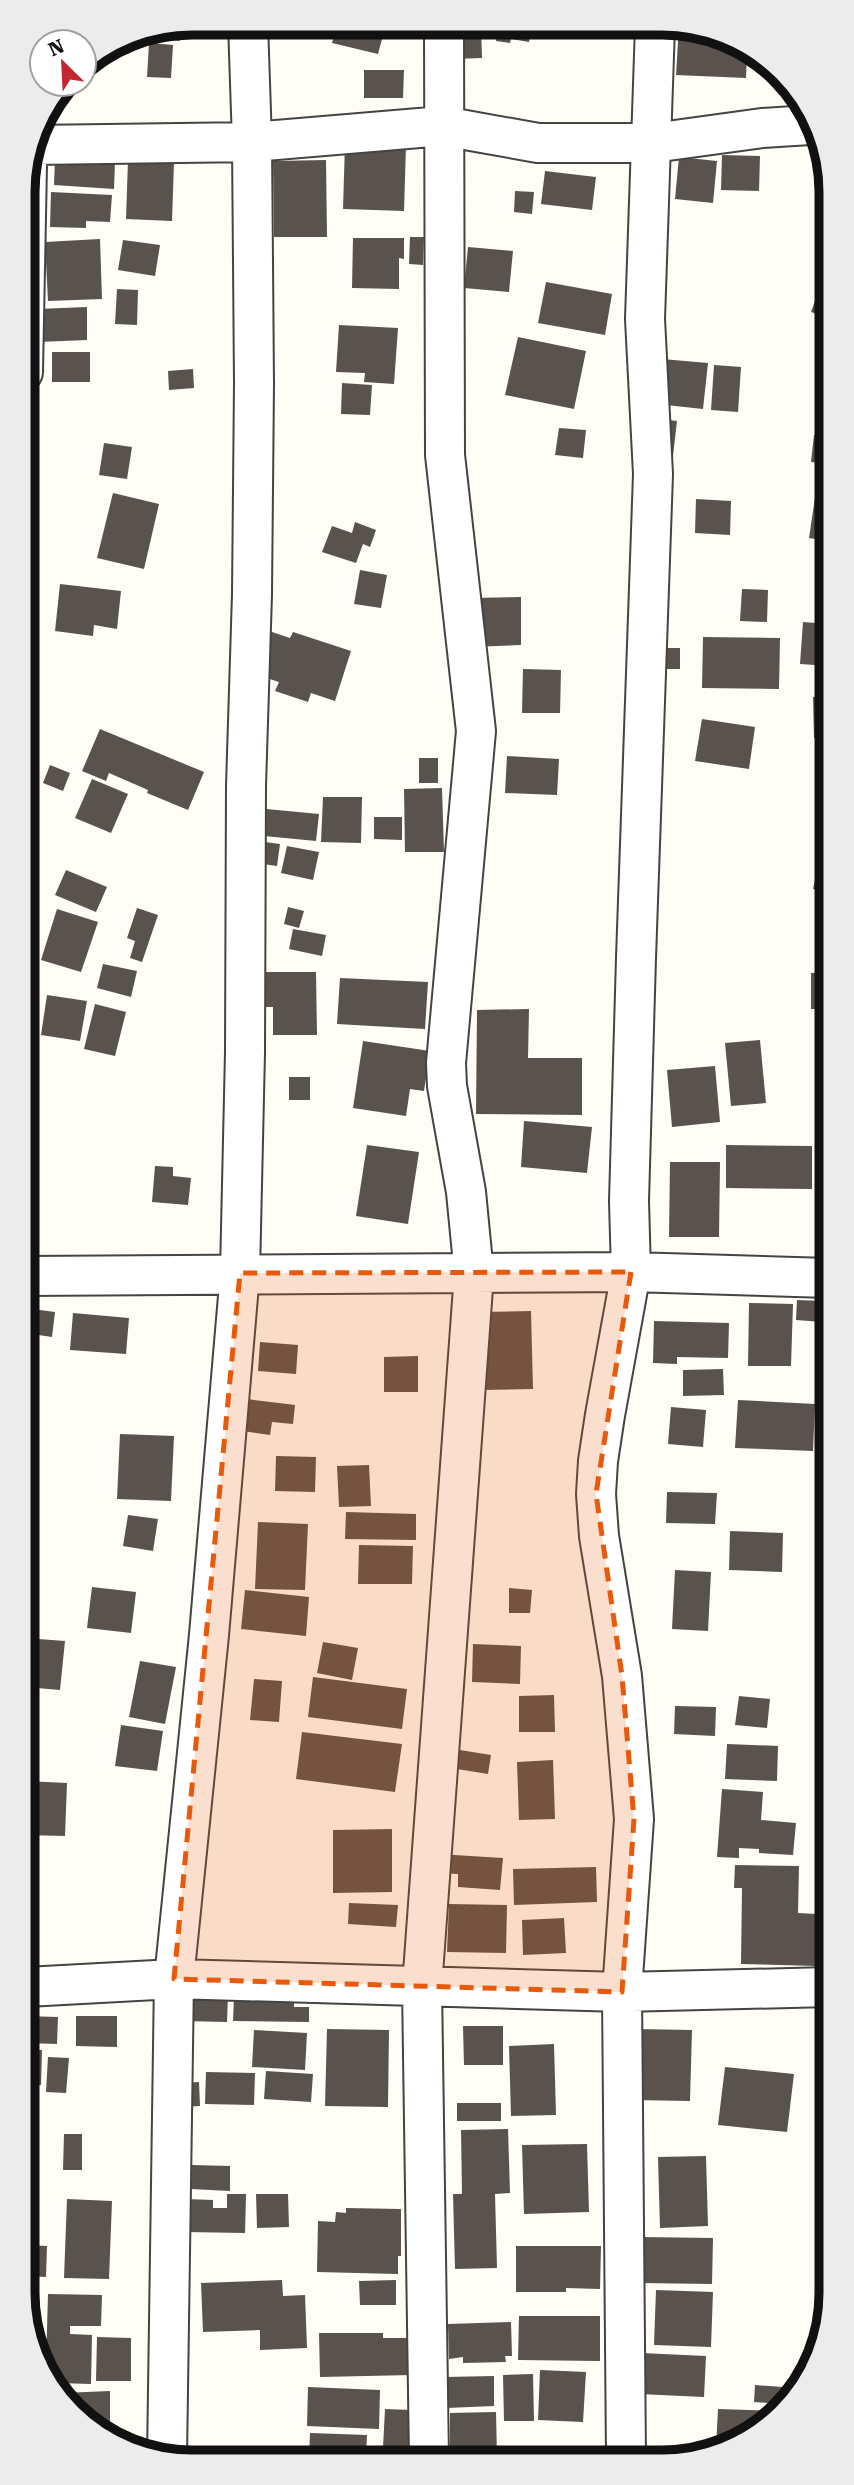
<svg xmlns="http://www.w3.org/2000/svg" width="854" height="2485" viewBox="0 0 854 2485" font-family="'Roboto Serif',serif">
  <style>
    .building { fill: #5a524d }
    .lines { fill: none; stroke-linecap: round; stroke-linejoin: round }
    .street-casing { stroke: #444; stroke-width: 42 }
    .street { stroke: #fff; stroke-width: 38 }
    .marked { fill: #e8590c; fill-opacity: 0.2; stroke: #e8590c; stroke-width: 5; stroke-dasharray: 14 9; stroke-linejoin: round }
    .rim { fill: none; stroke: #111; stroke-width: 9 }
  </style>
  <rect width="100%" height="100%" fill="#fffdf5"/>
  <path class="building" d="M337 24H386L378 54 332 43Z
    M181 25 180 41 142 38V33Z
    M499 25H532L529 42 511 39 510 43 496 41Z
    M679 26H696L747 54 746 78 676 75Z
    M481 27 482 58 454 59V28Z
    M128 35 125 55 107 53 106 62 88 60Z
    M149 43 173 45 171 78 147 77Z
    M364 70H404L403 98H364Z
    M345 143 406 145 404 211 343 209Z
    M722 155 760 156 759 191 721 190Z
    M679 157 717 161 713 203 675 199Z
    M55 159 115 162 114 189 54 185Z
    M128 160 174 162 172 221 126 219Z
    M326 160 327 237H274L273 161Z
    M545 171 596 177 592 210 541 204Z
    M515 191 534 192 532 214 514 212Z
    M51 192 112 195 110 222 86 221V228L50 227Z
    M824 232 828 233V272L818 270Z
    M410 237H424L423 265 409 264Z
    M353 238H404V259L399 258V289L352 288Z
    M100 239 102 299 48 301 45 242Z
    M123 240 160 245 155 276 118 270Z
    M468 247 513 251 509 292 464 288Z
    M546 282 612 294 605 335 538 323Z
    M117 289 138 290 137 325 115 324Z
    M817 295 828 299V318L811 312Z
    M87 307V340L38 342 37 309Z
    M339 325 398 328 394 384 364 382 365 373 336 372Z
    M518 337 586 351 574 409 505 395Z
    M52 352H90V382H52Z
    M662 359 708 363 703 409 657 404Z
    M714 365 741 367 738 412 711 410Z
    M193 369 194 388 169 390 168 371Z
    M342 383 372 385 370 415 341 414Z
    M661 419 677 421 673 456 657 454Z
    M559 428 586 430 583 458 555 455Z
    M814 435 828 436V464L811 462Z
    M104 443 132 447 127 479 99 475Z
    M818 477 828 478V541L809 538Z
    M113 493 159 504 144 569 97 558Z
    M696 499 731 501 730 535 695 533Z
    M355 522 376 530 370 547 363 544 356 563 322 552 332 526 352 533Z
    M360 570 387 575 381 608 354 604Z
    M60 584 121 591 117 629 94 625 93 636 55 631Z
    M742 589 768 590 767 622 740 621Z
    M521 597V645L471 647V598Z
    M803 622 829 624V666L800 664Z
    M269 631 290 638 293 632 351 651 335 701 311 693 308 702 275 691 279 682 254 674Z
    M703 637 780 638 779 689 702 688Z
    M658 648H680V669H658Z
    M523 669 561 670 560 713H522Z
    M829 696V738H814L813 697Z
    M702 719 755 727 749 769 695 761Z
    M100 729 204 772 188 810 147 793 148 790 109 773 106 781 82 771Z
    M507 756 559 759 557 795 505 793Z
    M419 758H438V783H419Z
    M50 765 70 773 63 791 43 783Z
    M92 779 128 794 111 833 75 818Z
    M442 788 444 852H405L404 789Z
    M323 797H362L361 843 321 842Z
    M256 808 319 814 316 841 253 835Z
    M374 817H402V840L374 839Z
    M828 818H829V892L813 889Z
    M258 841 280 844 277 866 256 863Z
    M287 846 319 852 313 880 281 873Z
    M66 870 107 887 96 912 55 895Z
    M825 905H829V941L822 940Z
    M288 907 304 911 299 928 284 924Z
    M137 908 158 915 142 962 130 958 135 941 127 938Z
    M57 909 98 922 81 972 41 960Z
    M293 929 326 935 322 956 289 949Z
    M103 964 137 971 131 997 97 988Z
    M263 972H316L317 1035H273V1007H263Z
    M829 972V1009H811V973Z
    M340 978 428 982 425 1029 337 1024Z
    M47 995 87 1001 80 1041 41 1035Z
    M95 1004 126 1012 115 1056 84 1049Z
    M529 1009 528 1058H582V1115L476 1114 477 1010Z
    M760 1040 766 1103 731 1106 725 1043Z
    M363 1041 430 1051 424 1091 410 1089 406 1116 353 1108Z
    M715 1066 720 1122 672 1127 667 1070Z
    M289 1077H310V1100H289Z
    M524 1121 592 1127 587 1173 521 1167Z
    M367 1145 419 1152 408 1224 356 1216Z
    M726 1145 812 1146V1189L726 1188Z
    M670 1162H720L719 1237H669Z
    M155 1166 173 1167V1176L191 1178 188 1205 152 1202Z
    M25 1194H37V1220H30V1246H25Z
    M797 1300 823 1301 822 1322 796 1320Z
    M749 1303 793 1304 791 1366H748Z
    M25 1308 55 1312 52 1337 25 1333Z
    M531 1311 533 1389 482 1390 480 1312Z
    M73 1313 129 1318 126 1354 70 1350Z
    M654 1321 729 1323 728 1358 677 1357V1364L653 1363Z
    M260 1342 298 1345 296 1374 258 1371Z
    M418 1356V1392H384V1357Z
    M723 1369 724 1395 683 1396V1370Z
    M247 1399 295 1405 293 1424 272 1422 270 1435 243 1431Z
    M738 1400 815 1404 813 1451 735 1448Z
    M671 1407 706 1410 703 1447 668 1444Z
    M120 1434 174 1436 171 1501 117 1499Z
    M276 1456 316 1457 315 1492 275 1491Z
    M369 1465 371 1506 339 1507 337 1466Z
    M667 1492 717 1493 715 1524 666 1523Z
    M346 1512 416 1514V1540L345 1539Z
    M128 1515 158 1519 153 1551 123 1546Z
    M258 1522 308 1524 305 1590 255 1589Z
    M730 1531 783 1533 782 1572 729 1570Z
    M359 1545 413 1546 412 1584H358Z
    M675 1570 711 1572 708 1631 672 1629Z
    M92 1587 136 1592 131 1633 87 1628Z
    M509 1588 532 1590 530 1613H509Z
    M245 1590 309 1597 306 1636 241 1629Z
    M25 1638 65 1641 60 1690 25 1687Z
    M323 1642 358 1648 352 1680 317 1673Z
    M473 1644 521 1646 520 1684 472 1682Z
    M140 1661 176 1667 165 1724 129 1717Z
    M313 1677 407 1689 402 1729 308 1717Z
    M254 1679 282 1681 279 1722 250 1720Z
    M554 1695 555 1732H519V1696Z
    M739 1696 770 1699 767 1728 735 1725Z
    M675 1706 716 1707 715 1736 674 1734Z
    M121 1725 163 1731 157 1771 115 1766Z
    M302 1732 402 1744 395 1792 296 1779Z
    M727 1744 778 1746 777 1781 725 1779Z
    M460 1750 491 1755 488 1774 457 1769Z
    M553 1760 555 1819 519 1820 517 1762Z
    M25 1781 67 1783 65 1836 25 1835Z
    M722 1789 763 1792 761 1820 796 1823 793 1855 759 1853V1849L739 1848V1858L717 1857Z
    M392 1829V1892L333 1893V1830Z
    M438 1854 503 1858 500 1890 458 1887V1874L437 1873Z
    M735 1865 799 1866 798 1913 817 1914 816 1966 741 1964 742 1888H734Z
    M596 1867 597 1902 514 1905 513 1869Z
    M349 1903 398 1905 396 1927 348 1924Z
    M449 1904 507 1905 506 1953 447 1952Z
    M564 1918 566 1953 523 1955 522 1920Z
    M184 1993 228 1995 227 2022 183 2021Z
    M234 1997 294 1998V2007H309V2022L233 2021Z
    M26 2016 58 2017 57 2044 26 2043Z
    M76 2016H117V2047L76 2046Z
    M463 2026H503V2065H464Z
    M327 2029 389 2030 388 2107 325 2106Z
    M634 2029 692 2030 690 2101 632 2100Z
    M254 2030 307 2033 305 2070 252 2067Z
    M554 2044 556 2115 511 2116 509 2046Z
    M26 2050H42L41 2085H26Z
    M48 2057 69 2058 66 2093 46 2092Z
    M725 2067 794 2074 787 2132 718 2125Z
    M266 2071 313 2074 311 2102 264 2099Z
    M206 2072 255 2073 254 2105 205 2104Z
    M199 2082 200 2106 183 2107 182 2083Z
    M457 2103H501V2121H457Z
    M508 2129 510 2193 495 2194 497 2268 455 2269 453 2194H462L461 2130Z
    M64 2134H82V2170H63Z
    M587 2144 589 2212 524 2214 522 2145Z
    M706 2156 708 2226 660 2228 658 2157Z
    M192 2165 230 2166V2191L191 2189Z
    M227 2194H246L245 2233 185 2232 186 2199 213 2200V2208H227Z
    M256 2194H288L289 2227 257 2228Z
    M67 2199 112 2201 109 2279 64 2278Z
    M346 2208 401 2209V2256H398V2274L317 2272 318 2221 335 2222 336 2212 346 2213Z
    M641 2237 713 2238 712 2284 640 2283Z
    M26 2245 47 2246 46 2277 26 2276Z
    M516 2246H601L600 2289 566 2288V2292H516Z
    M282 2280 283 2296 305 2295 307 2348 260 2350V2330L203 2332 201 2283Z
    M396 2280V2305H360L359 2281Z
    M656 2290 713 2292 711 2347 654 2345Z
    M26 2292H30L29 2331 26 2327Z
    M48 2294 102 2295 101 2326H70V2334L92 2335 91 2384 57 2383 46 2364Z
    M519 2316H600V2361L518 2360Z
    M511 2322 512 2356H505L506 2362 463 2363V2357L449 2359 448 2324Z
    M319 2333H383V2338H411L412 2375 320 2377Z
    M97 2337 131 2338V2381H96Z
    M641 2353 706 2356 704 2397 639 2394Z
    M540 2370 586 2372 583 2422 538 2420Z
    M533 2374 534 2421H504L503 2375Z
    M494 2376V2406L446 2408 445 2377Z
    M755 2385 783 2387 782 2404 754 2402Z
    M308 2387 380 2390 379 2429 307 2426Z
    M110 2391V2424H93L73 2413 62 2393Z
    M385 2409 411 2410 409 2450 383 2448Z
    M718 2409 781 2411 747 2439 724 2448H716Z
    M496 2412 497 2458 450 2459V2413Z
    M310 2433 367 2435 366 2459H309Z"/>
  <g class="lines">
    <defs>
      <path id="street" d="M33 145 252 142 443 126 538 143H653L762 128 810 125
        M23 372 27 164
        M25 1276 631 1272 829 1278
        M26 1987 174 1979 622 1992 830 1987
        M167 2459 174 1979 209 1635 240 1273 245 1052 246 786 252 594 254 383 252 142 248 23
        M429 2459 422 1987 474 1274 466 1192 447 1086 446 1063 476 731 445 455 444 24
        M626 2459 622 1992 634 1819 622 1676 599 1536 596 1494 598 1461 605 1415 631 1272 629 1201 636 958 653 474 645 319 655 26"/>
    </defs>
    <use href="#street" class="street-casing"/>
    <use href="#street" class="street"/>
  </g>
  <path class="marked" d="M631 1272 596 1494 622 1676 634 1819 622 1992 174 1979 240 1273Z"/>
  <path d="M0 0H854V2485H0ZM192 35H662A157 157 0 0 1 819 192V2293A157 157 0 0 1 662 2450H192A157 157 0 0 1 35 2293V192A157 157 0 0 1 192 35Z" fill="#ececec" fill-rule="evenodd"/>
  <path class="rim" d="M192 35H662A157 157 0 0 1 819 192V2293A157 157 0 0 1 662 2450H192A157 157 0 0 1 35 2293V192A157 157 0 0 1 192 35Z"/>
  <g transform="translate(63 63) rotate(336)"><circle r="33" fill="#ffffff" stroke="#a0a0a0" stroke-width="2"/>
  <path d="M0-5L12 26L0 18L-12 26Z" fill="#c4262e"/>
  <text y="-10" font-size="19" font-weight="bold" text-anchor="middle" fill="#111111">N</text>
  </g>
</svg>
